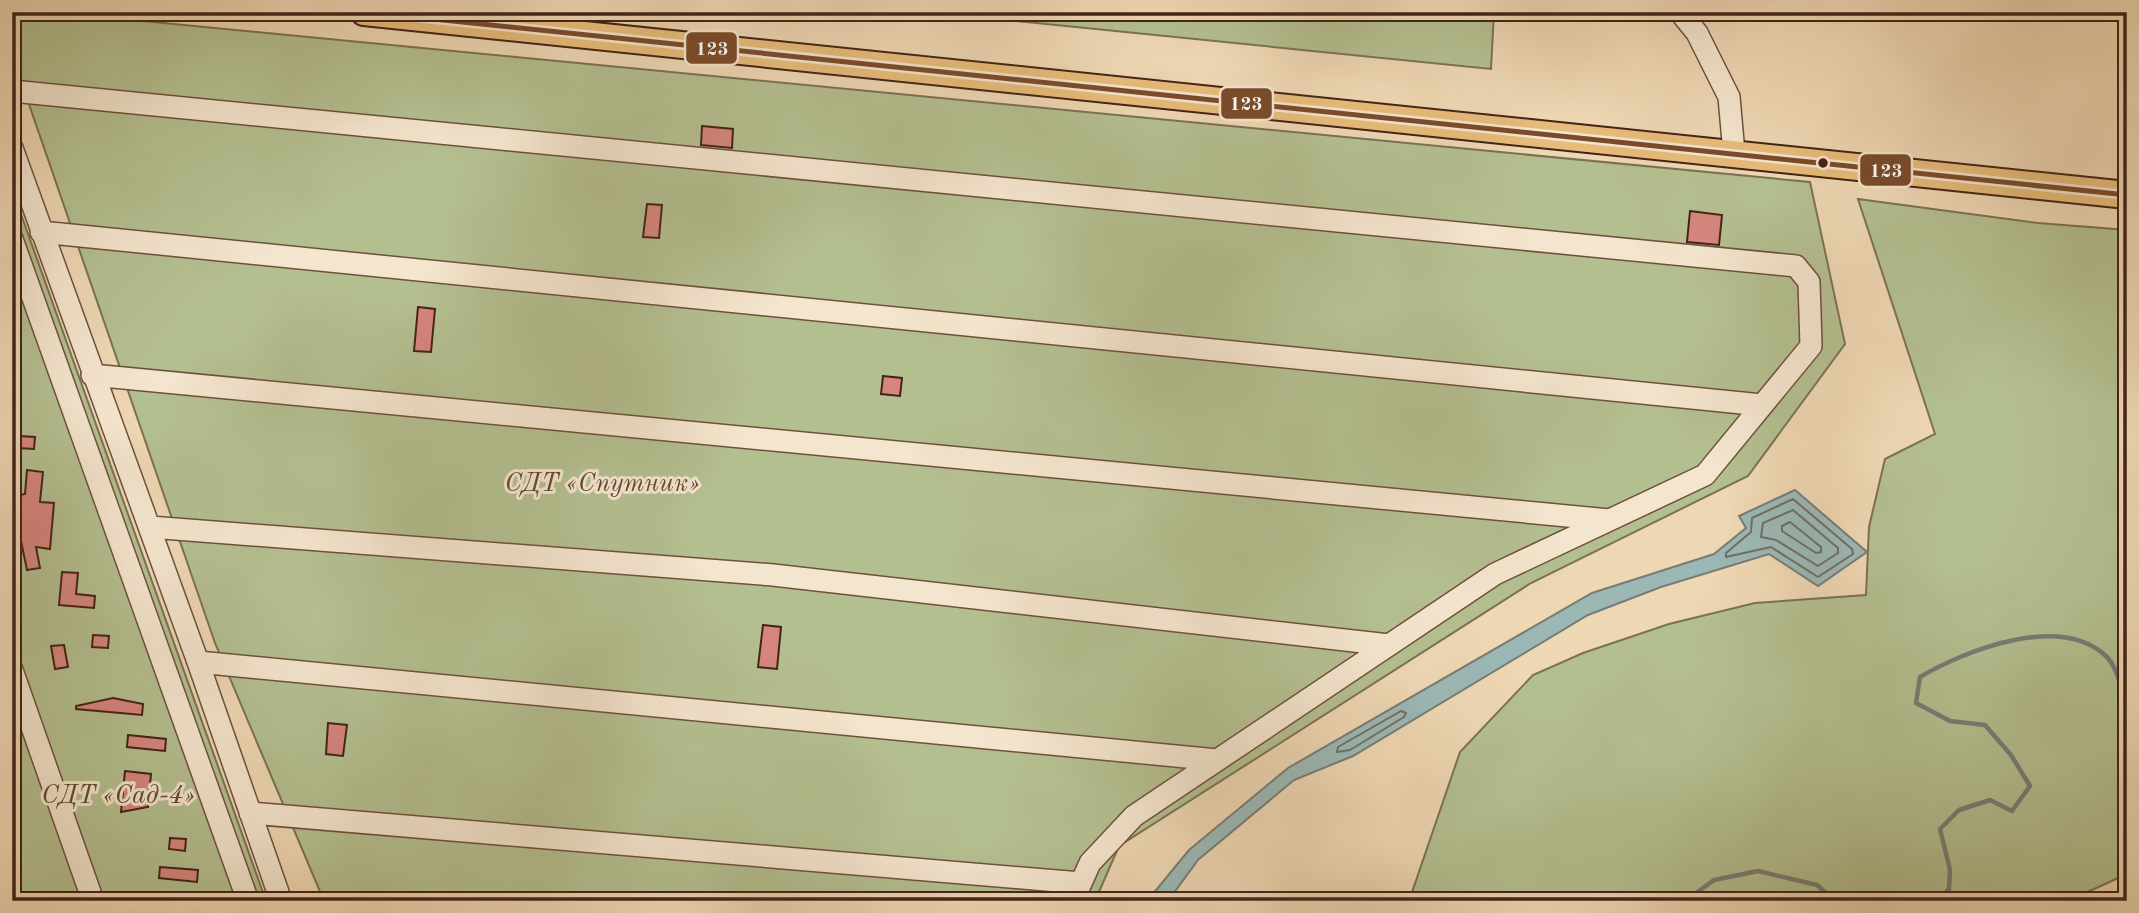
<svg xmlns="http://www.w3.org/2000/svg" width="2139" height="913" viewBox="0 0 2139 913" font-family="'Old Standard TT',serif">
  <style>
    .green { fill: #b4bf90; stroke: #7c7154; stroke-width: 2 }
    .water { fill: #9bb8b5; stroke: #787c76; stroke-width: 2 }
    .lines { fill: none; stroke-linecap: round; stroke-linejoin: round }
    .shore { stroke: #6f6e66; stroke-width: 2 }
    .stream { stroke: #787c76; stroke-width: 4.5 }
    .building { fill: #d6867f; stroke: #432317; stroke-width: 2 }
    .minor-casing { stroke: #6e503e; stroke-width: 24 }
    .major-casing { stroke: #432317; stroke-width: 30 }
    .minor { stroke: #f4e5ce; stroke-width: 21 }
    .major { stroke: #e7bc7a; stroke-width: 26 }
    .bus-1-casing { stroke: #f4e5ce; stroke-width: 10 }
    .bus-1 { stroke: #7a4b2a; stroke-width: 5 }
    .bus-dot { fill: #432317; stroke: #f4e5ce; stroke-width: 2.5 }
    .labels { text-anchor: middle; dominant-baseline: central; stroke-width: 6; stroke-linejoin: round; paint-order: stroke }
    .park-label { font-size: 26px; font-style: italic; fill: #5f4a35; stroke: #f4e5ce }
    .line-badge { stroke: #f4e5ce; stroke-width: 2.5 }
    .badge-label { font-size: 19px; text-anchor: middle; font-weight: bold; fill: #fff }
  </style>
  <rect width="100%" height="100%" fill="#eed7b3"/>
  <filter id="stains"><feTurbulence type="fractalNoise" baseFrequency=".00286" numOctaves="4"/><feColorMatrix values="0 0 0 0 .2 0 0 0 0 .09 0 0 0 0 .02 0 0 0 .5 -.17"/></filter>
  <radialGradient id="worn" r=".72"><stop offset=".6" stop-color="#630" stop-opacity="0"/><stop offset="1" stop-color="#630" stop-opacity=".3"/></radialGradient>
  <path class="green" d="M12 12H50L1810 182 1845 344 1748 476 1531 583 1119 846 1095 901H324L215 643 12 55Z
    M927 12H1494L1491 69Z
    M12 189 266 901H12Z
    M1858 199 2038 223 2127 230V874L2083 894 2079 901H1409L1460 752 1533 675 1583 653 1669 624 1755 603 1866 595 1869 527 1885 459 1935 434Z"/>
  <path class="water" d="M1795 490 1867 552 1818 586 1769 554 1661 587 1588 615 1353 756 1294 780 1198 860 1168 901H1147L1189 850 1288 768 1592 593 1714 554 1746 528 1739 516Z"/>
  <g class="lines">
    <path class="shore" d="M1793 499 1852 549 1853 554 1818 577 1771 547 1726 557V553L1751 532 1752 518Z
      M1793 510 1838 548V553L1818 566 1776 540 1761 537 1763 523Z
      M1790 522 1821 547V552L1816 553 1782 531V526Z
      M1401 711 1406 713 1404 717 1350 750 1337 752 1338 747Z"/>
    <path class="stream" d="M1685 901 1714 880 1758 871 1817 885 1835 901
      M1938 901 1949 889 1950 870 1940 829 1959 810 1990 800 2012 811 2030 786 2011 755 1985 725 1950 721 1916 703 1920 677C1966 650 2060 613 2106 656 2117 666 2122 691 2127 705"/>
  </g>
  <path class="building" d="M702 126 733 129 732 148 701 145Z
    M647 204 662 205 659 238 643 237Z
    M1690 211 1722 215 1719 245 1687 242Z
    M418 307 435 309 431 352 414 351Z
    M883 376 902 378 900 396 881 394Z
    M19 436 35 437 34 449 18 448Z
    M27 470 43 472 40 502 54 503 50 549 36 547 40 568 27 570 12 497 25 494Z
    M62 572 78 573 76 594 95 596 94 608 59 605Z
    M763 625 781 627 777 669 758 667Z
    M93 635 109 636 108 648 92 647Z
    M64 645 68 667 55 669 51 646Z
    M113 698 143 704 142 715 76 709V706Z
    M328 723 347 725 343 756 326 754Z
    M128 735 166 739 165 751 127 747Z
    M125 771 151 774 148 807 121 812Z
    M170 838 186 839 185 851 169 849Z
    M160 867 198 870 197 882 159 878Z"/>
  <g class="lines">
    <defs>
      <path id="minor" d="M1680 12 1697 33 1729 97 1734 153
        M12 91 1796 266 1809 282 1811 346 1705 475 1495 574 1134 816 1090 863 1073 901
        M12 148 198 662 281 901
        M41 232 1762 405
        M12 239 248 901
        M92 375 1609 520
        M150 527 773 575 1389 645
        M198 662 1217 760
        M12 670 93 901
        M250 813 1081 883"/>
      <path id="major" d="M364 12 2127 195"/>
    </defs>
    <use href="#minor" class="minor-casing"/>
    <use href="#major" class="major-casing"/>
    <use href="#minor" class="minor"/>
    <use href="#major" class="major"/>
    <defs>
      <path id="bus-1" d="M366 12 2127 195"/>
    </defs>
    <use href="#bus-1" class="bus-1-casing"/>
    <use href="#bus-1" class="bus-1"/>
  </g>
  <circle class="bus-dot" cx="1823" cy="163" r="6"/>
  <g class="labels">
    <g class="park-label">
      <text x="602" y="484">СДТ «Спутник»</text>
      <text x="118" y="796">СДТ «Сад-4»</text>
    </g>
  </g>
  <g class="line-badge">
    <rect x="685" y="31" width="53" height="34" rx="7" fill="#7a4b2a"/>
    <rect x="1220" y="87" width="53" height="33" rx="7" fill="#7a4b2a"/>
    <rect x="1859" y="153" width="53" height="34" rx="7" fill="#7a4b2a"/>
  </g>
  <g class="badge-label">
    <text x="712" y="55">123</text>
    <text x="1246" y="110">123</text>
    <text x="1886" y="177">123</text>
  </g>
  <rect width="2139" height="913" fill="none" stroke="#eed7b3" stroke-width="42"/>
  <rect x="14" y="14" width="2111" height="885" fill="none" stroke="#432317" stroke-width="3.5"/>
  <rect x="21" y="21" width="2097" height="871" fill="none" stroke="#432317" stroke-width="2"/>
  <rect width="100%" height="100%" filter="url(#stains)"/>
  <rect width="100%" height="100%" fill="url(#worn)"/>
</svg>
